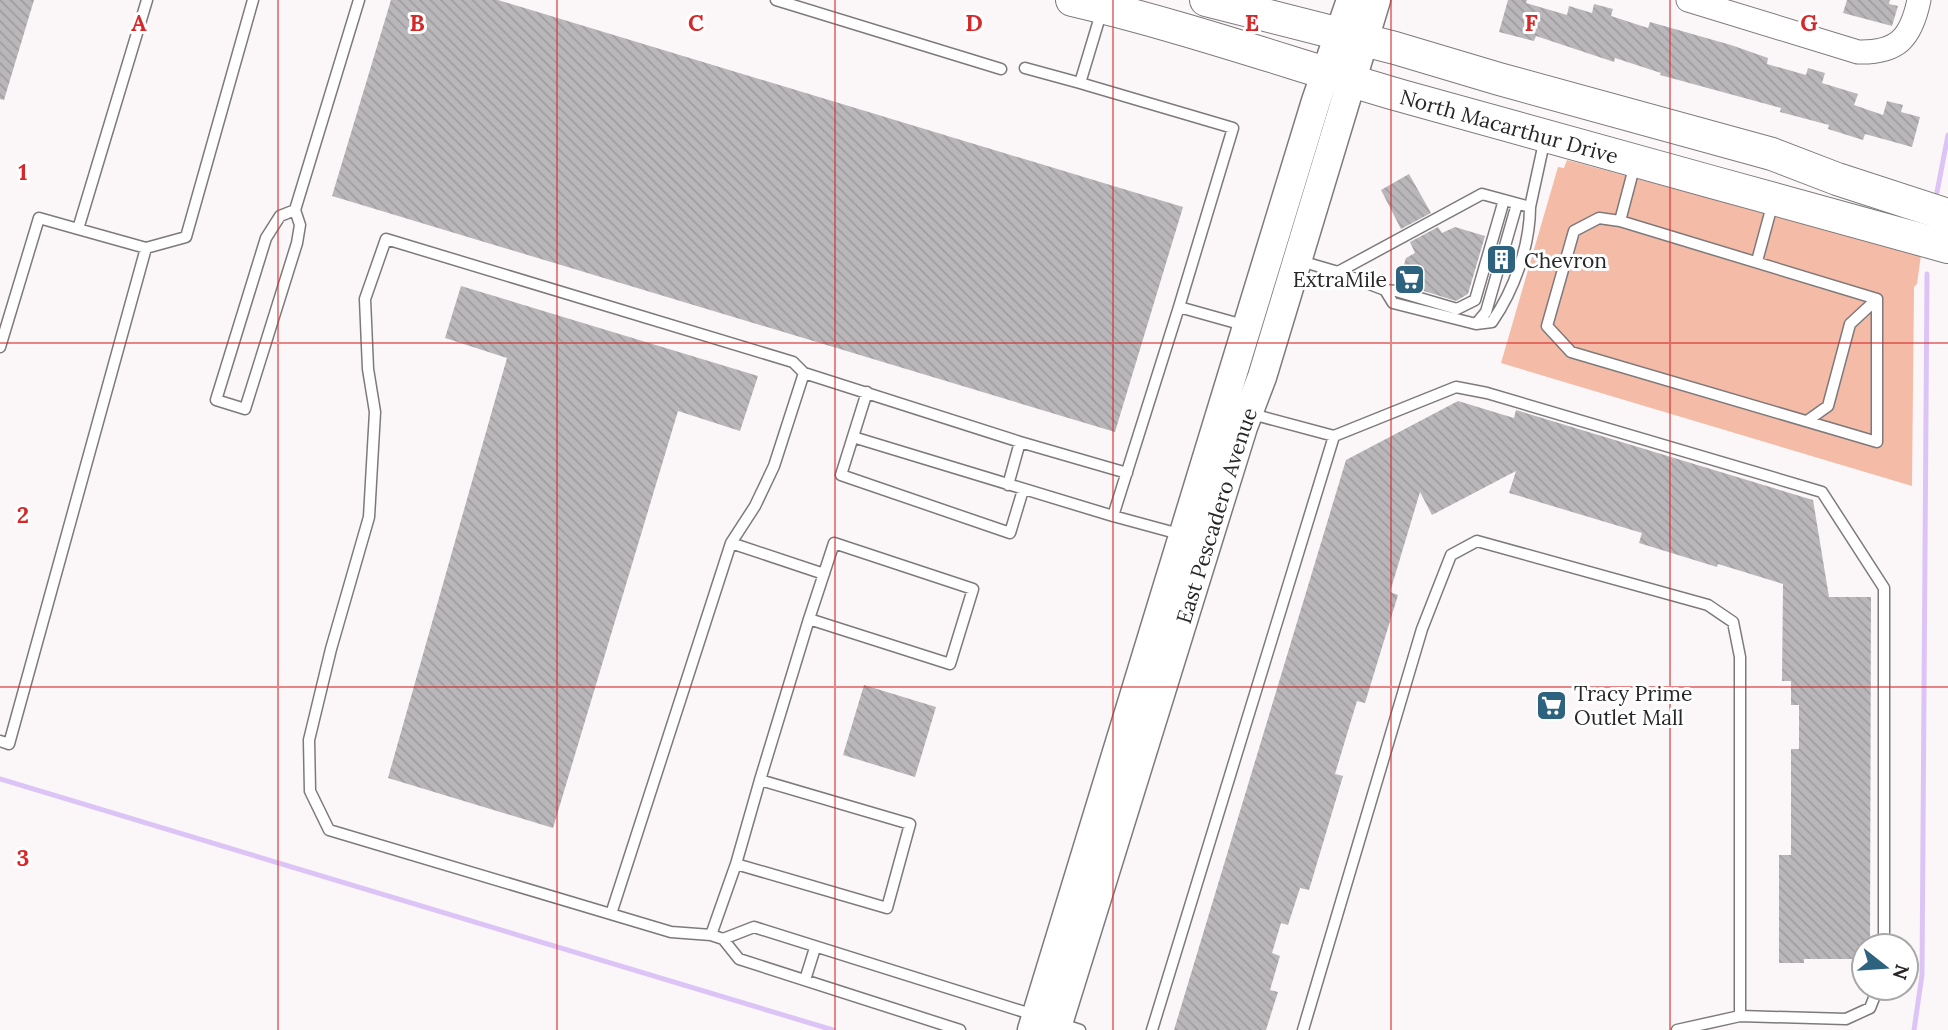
<svg xmlns="http://www.w3.org/2000/svg" width="1948" height="1030" viewBox="0 0 1948 1030" font-family="Lora,serif">
  <style>
    .green { fill: #f4bba6 }
    .lines { fill: none; stroke-linecap: round; stroke-linejoin: round }
    .stream { stroke: #dcc5f6; stroke-width: 5 }
    .building { fill: url(#building-back-hatch) }
    .service-casing { stroke: #7e7a7c; stroke-width: 13 }
    .minor-casing { stroke: #7e7a7c; stroke-width: 25 }
    .tertiary-casing { stroke: #7e7a7c; stroke-width: 31 }
    .secondary-casing { stroke: #7e7a7c; stroke-width: 34 }
    .service { stroke: #fff; stroke-width: 10 }
    .minor { stroke: #fff; stroke-width: 23 }
    .tertiary { stroke: #fff; stroke-width: 28 }
    .secondary { stroke: #fff; stroke-width: 32 }
    .grid { fill: none; stroke: #d62828; stroke-width: 2; stroke-opacity: 0.55 }
    .labels { text-anchor: middle; dominant-baseline: central; stroke-width: 6; stroke-linejoin: round; paint-order: stroke }
    .street-label { font-size: 21px; fill: #282627; stroke: #fff }
    .poi-label { font-size: 21px; fill: #282627; stroke: #fff; text-anchor: start }
    .grid-label { font-size: 23px; text-anchor: middle; font-weight: bold; fill: #d62828; stroke: #fff; stroke-width: 6; stroke-linejoin: round; paint-order: stroke }
  </style>
  <defs>
    <pattern id="building-back-hatch" width="6" height="6" patternUnits="userSpaceOnUse" patternTransform="scale(1.75)"><rect width="6" height="6" fill="#bab7ba"/><path d="M-1 5l2 2M0 0l6 6M5-1l2 2" fill="none" stroke="#a09da0"/></pattern>
  </defs>
  <rect width="100%" height="100%" fill="#fbf7f8"/>
  <path class="green" d="M1567 160 1921 255 1917 284 1914 287 1912 486 1501 363 1558 167 1564 168Z"/>
  <g class="lines">
    <path class="stream" d="M1937 192 1948 135
      M0 779 833 1030
      M1914 1030 1922 975 1927 274"/>
  </g>
  <path class="building" d="M0 0H34L4 100 0 99Z
    M391 0H498L1183 207 1115 432 332 196Z
    M1508 0H1527L1526 3 1567 15 1569 6 1592 13 1594 4 1613 9 1611 16 1648 28 1650 22 1731 45 1768 58 1767 64 1806 75 1808 68 1825 73 1822 83 1858 94 1854 105 1883 115 1887 101 1903 105 1901 112 1920 117 1912 147 1865 134 1863 140 1828 129 1829 125 1780 112 1781 108 1660 75 1661 73 1615 58 1614 62 1536 36 1534 41 1499 32Z
    M1847 0H1890L1889 4 1898 6 1892 26 1843 13Z
    M1409 174 1431 213 1401 229 1381 190Z
    M1438 227 1442 233 1455 227 1485 236 1468 294 1456 301 1398 283 1406 258 1415 253 1410 242Z
    M461 286 758 376 740 431 678 411 553 828 388 778 507 358 445 338Z
    M1458 401 1514 418 1516 410 1813 500 1829 597H1871L1870 946H1864V959H1804V963H1779V855H1791V749H1799V705H1791V681H1782L1783 584 1718 564 1717 567 1639 543 1642 533 1509 493 1516 471 1432 515 1420 492 1390 592 1398 595 1365 703 1357 701 1335 774 1343 776 1309 890 1300 888 1288 925 1281 923 1272 953 1280 956 1270 990 1278 992 1266 1030H1174L1346 460Z
    M864 685 936 707 915 777 843 755Z"/>
  <g class="lines">
    <defs>
      <path id="service" d="M776 0 1001 69
        M1025 68 1080 83 1102 10
        M1080 83 1233 128 1179 307 1247 326
        M295 210 280 216 266 238 216 400 245 409 297 243 300 225 295 210 359 0
        M1620 221 1877 299V442L1571 352 1547 326 1574 231 1599 218 1620 221 1635 164
        M146 248 186 237 253 0
        M1297 260 1338 272 1482 194 1530 207 1545 138
        M1757 261 1773 202
        M1338 272 1385 290 1393 303 1476 324 1492 322C1514 290 1530 246 1530 207
        M1385 290 1396 291 1457 309 1475 300 1504 200
        M1179 307 1113 516 1183 535
        M1476 324 1486 312 1517 204
        M0 347 39 218 78 229
        M867 392 841 475 1010 533 1023 490
        M1248 413 1334 436 1456 387 1487 393 1822 492 1884 588V946
        M1807 421 1828 406 1850 324 1877 299
        M853 437 1113 516
        M1008 485 1020 442
        M731 543 824 574
        M0 741 9 744 146 248 78 229 147 0
        M736 864 760 780
        M611 914 731 543 755 506 774 466 804 373
        M711 935 736 864 887 908 910 824 760 780 809 619 950 664 973 589 834 543 809 619
        M723 939 754 927 1034 1015
        M805 980 815 948
        M1059 1023 1080 1030
        M960 1030 739 959 723 939 711 935 671 932 329 830 310 791 309 740 331 649 369 517 375 412 368 369 365 299 386 239 793 362 804 373 1020 442 1127 473
        M1152 1030 1334 436
        M1303 1030 1422 629 1451 555 1477 541 1708 605 1733 622 1740 657V1016
        M1677 1030 1740 1016 1846 1019 1870 1008 1878 988"/>
      <path id="minor" d="M1688 0 1858 52C1898 53 1911 38 1919 0"/>
      <g id="tertiary">
        <path d="M1032 1030 1316 101 1351 0"/>
        <path id="s1" d="M1056 1030 1243 427 1262 377 1376 0"/>
      </g>
      <g id="secondary">
        <path id="s2" d="M1072 0C1184 26 1292 64 1402 96 1584 148 1766 196 1948 247"/>
        <path d="M1206 0 1395 48 1499 79 1772 154 1837 179 1948 215"/>
      </g>
    </defs>
    <use href="#service" class="service-casing"/>
    <use href="#minor" class="minor-casing"/>
    <use href="#tertiary" class="tertiary-casing"/>
    <use href="#secondary" class="secondary-casing"/>
    <use href="#service" class="service"/>
    <use href="#minor" class="minor"/>
    <use href="#tertiary" class="tertiary"/>
    <use href="#secondary" class="secondary"/>
  </g>
  <path class="grid" d="M278 0V1030M557 0V1030M835 0V1030M1113 0V1030M1391 0V1030M1670 0V1030M0 343H1948M0 687H1948"/>
  <defs>
    <symbol id="building-square" viewBox="-11 -11 22 22"><rect x="-9" y="-9" width="18" height="18" rx="4" fill="#2e637f" stroke="#fff"/><path d="M-4-6H4V6H1V3H-1V6H-4ZM-2.5-4.3h1.7v1.8h-1.7ZM.8-4.3h1.7v1.8H.8ZM-2.5-1h1.7V.8h-1.7ZM.8-1h1.7V.8H.8Z" fill="#fff"/></symbol>
    <symbol id="supermarket-square" viewBox="-11 -11 22 22"><rect x="-9" y="-9" width="18" height="18" rx="4" fill="#2e637f" stroke="#fff"/><path d="M-6-5.5h2.5l.6 2H6L4.5 2H-2.5L-4.4-4H-6ZM-1.5 3.2a1.3 1.3 0 1 0 .1 0ZM3 3.2a1.3 1.3 0 1 0 .1 0Z" fill="#fff"/></symbol>
  </defs>
  <g fill-rule="evenodd">
    <use href="#building-square" x="1484" y="242" width="35" height="35"/>
    <use href="#supermarket-square" x="1392" y="262" width="35" height="35"/>
    <use href="#supermarket-square" x="1534" y="688" width="35" height="35"/>
  </g>
  <g class="labels">
    <g class="street-label">
      <text stroke="none"><textPath href="#s2" startOffset="455">North Macarthur Drive</textPath></text>
      <text stroke="none"><textPath href="#s1" startOffset="539">East Pescadero Avenue</textPath></text>
    </g>
    <g class="poi-label">
      <text x="1524" y="260">Chevron</text>
      <text x="1387" y="279" text-anchor="end">ExtraMile</text>
      <text x="1574" y="693">Tracy Prime<tspan x="1574" dy="24">Outlet Mall</tspan></text>
    </g>
  </g>
  <g class="grid-label">
    <text x="139" y="31">A</text>
    <text x="417" y="31">B</text>
    <text x="696" y="31">C</text>
    <text x="974" y="31">D</text>
    <text x="1252" y="31">E</text>
    <text x="1531" y="31">F</text>
    <text x="1809" y="31">G</text>
    <text x="23" y="180">1</text>
    <text x="23" y="523">2</text>
    <text x="23" y="866">3</text>
  </g>
  <g transform="translate(1885 967) rotate(107)"><circle r="33" fill="#ffffff" stroke="#a9a8a9" stroke-width="2"/>
  <path d="M0-5L12 26L0 18L-12 26Z" fill="#2e637f"/>
  <text y="-10" font-size="19" font-weight="bold" text-anchor="middle" fill="#282627">N</text>
  </g>
</svg>
